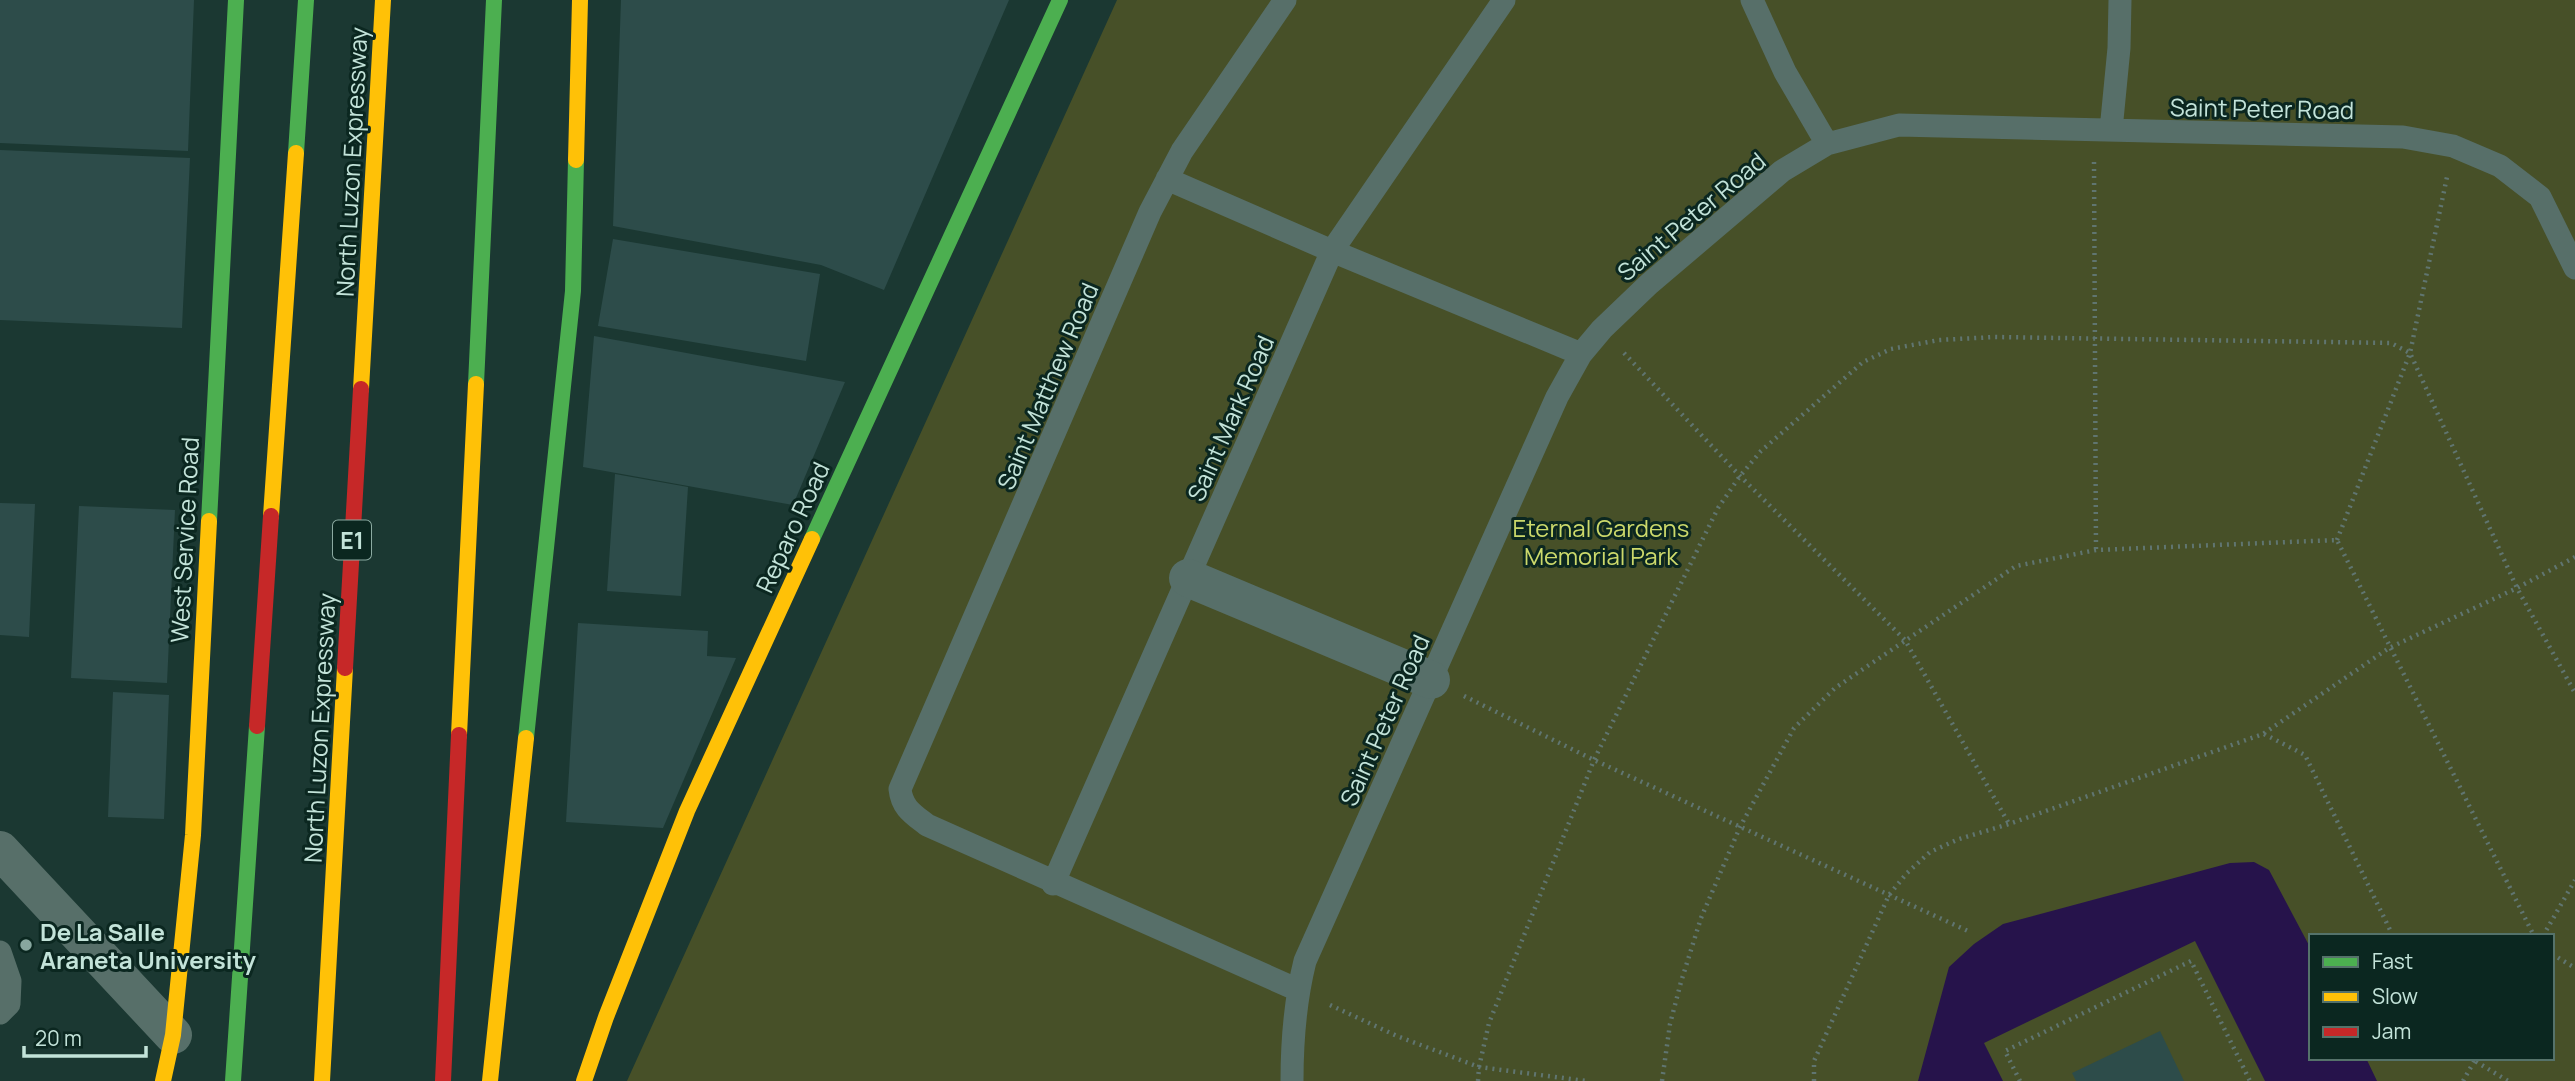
<svg xmlns="http://www.w3.org/2000/svg" width="2575" height="1081" viewBox="0 0 2575 1081" font-family="Manrope,sans-serif">
  <style>
    .green { fill: #475028; fill-rule: evenodd }
    .water { fill: #26134b }
    .building { fill: #2d4c4a }
    .lines { fill: none; stroke-linecap: round; stroke-linejoin: round }
    .path { stroke: #607570; stroke-width: 4.5; stroke-dasharray: 2 5; stroke-linecap: butt }
    .lane { stroke: #576f69; stroke-width: 23 }
    .street { stroke: #576f69; stroke-width: 38 }
    .fast { stroke: #4caf50; stroke-width: 16 }
    .slow { stroke: #ffc107; stroke-width: 16 }
    .jam { stroke: #c62828; stroke-width: 16 }
    .poi-dot { fill: #88a79f; stroke: #0b2720; stroke-width: 2.5 }
    .labels { text-anchor: middle; dominant-baseline: central; stroke-width: 6; stroke-linejoin: round; paint-order: stroke }
    .shield { fill: #0b2720; stroke: #8caba2; stroke-width: 2 }
    .shield-label { font-size: 23px; font-weight: bold; fill: #c3e3d9 }
    .street-label { font-size: 24px; fill: #c3e3d9; stroke: #0b2720 }
    .park-label { font-size: 24px; fill: #ccd96b; stroke: #0b2720 }
    .poi-label { font-size: 24px; font-weight: bold; fill: #c3e3d9; stroke: #0b2720; text-anchor: start }
  </style>
  <rect width="100%" height="100%" fill="#1b3832"/>
  <path class="green" d="M1117 0H2575V1081H627ZM2311 936H2552V1058H2311Z"/>
  <path class="water" d="M2254 862 2269 870 2311 949V1058H2366L2377 1081H2265L2195 941 1984 1043 2003 1081H1918L1949 967 1974 944 2003 924 2230 863Z"/>
  <path class="building" d="M0 0H194L188 151 0 143Z
    M621 0H1009L884 290 821 265 613 226Z
    M0 150 190 158 182 328 0 320Z
    M613 239 820 274 806 361 598 326Z
    M594 336 845 382 793 505 583 467Z
    M615 474 688 487 681 596 607 591Z
    M0 503 35 504 29 637 0 635Z
    M79 506 175 510 167 683 71 678Z
    M578 623 708 631 707 656 736 658 663 828 566 822Z
    M113 692 169 695 164 819 108 817Z
    M2160 1031 2184 1081H2076L2072 1073Z"/>
  <g class="lines">
    <path class="path" d="M2094 162 2096 550
      M1624 353 1740 476 1905 640 2009 824
      M2337 540 2410 353 2447 177
      M1464 696 1594 760 1968 931
      M2264 734 2305 755 2393 936
      M2543 936 2575 880
      M2552 954 2575 968
      M1330 1005 1397 1036 1479 1067 1586 1081
      M2470 1058 2508 1081
      M1478 1081 1479 1067 1489 1023 1594 760 1718 508 1740 476 1761 451 1863 362 1891 349 1939 340 1995 337 2391 343 2410 353 2517 588 2575 693
      M1662 1081 1670 1024 1681 982 1701 918 1740 827 1794 728 1835 688 2016 566 2096 550 2337 540 2534 936
      M1814 1081V1061L1889 895 1907 873 1930 852 1959 839 2009 824 2263 734 2389 648 2517 588 2575 557
      M2020 1081 2005 1051 2191 961 2250 1081
      M2463 1081 2476 1058"/>
    <path class="lane" d="M1285 0 1182 151 1150 212 900 789C902 808 913 814 927 825L1298 990
      M1752 0 1785 72 1827 144
      M2111 130 2119 48 2120 0
      M1167 179 1332 251 1581 354
      M1053 884 1332 251 1504 0
      M0 952 10 981 9 1004 0 1013
      M1292 1081C1292 1040 1295 1001 1305 961L1557 397 1581 354 1602 329 1649 284 1782 171 1827 144 1899 125 2403 137 2453 146 2500 166 2540 197 2575 268"/>
    <path class="street" d="M1188 578 1431 680
      M0 850 173 1035"/>
    <path class="fast" d="M296 153 306 0
      M476 384 494 0
      M209 521 236 0
      M812 539 1060 0
      M526 738 573 291 576 160
      M233 1081 257 726"/>
    <path class="slow" d="M576 160 580 0
      M361 389 383 0
      M271 516 296 153
      M459 735 476 384
      M163 1081 173 1035 193 835 209 521
      M322 1081 345 668
      M490 1081 526 738
      M584 1081 606 1017 687 811 812 539"/>
    <path class="jam" d="M345 668 361 389
      M257 726 271 516
      M443 1081 459 735"/>
  </g>
  <circle class="poi-dot" cx="26" cy="945" r="7"/>
  <g class="labels">
    <rect class="shield" x="333" y="520.5" width="38" height="39" rx="5"/>
    <g class="shield-label">
      <text x="352" y="540">E1</text>
    </g>
    <g class="street-label">
      <text transform="translate(2262 108) rotate(1)">Saint Peter Road</text>
      <text transform="translate(351 162) rotate(-87)">North Luzon Expressway</text>
      <text transform="translate(1691 216) rotate(-40)">Saint Peter Road</text>
      <text transform="translate(1047 386) rotate(-67)">Saint Matthew Road</text>
      <text transform="translate(1230 418) rotate(-66)">Saint Mark Road</text>
      <text transform="translate(792 527) rotate(-65)">Reparo Road</text>
      <text transform="translate(184 540) rotate(-87)">West Service Road</text>
      <text transform="translate(1384 720) rotate(-66)">Saint Peter Road</text>
      <text transform="translate(319 728) rotate(-87)">North Luzon Expressway</text>
    </g>
    <g class="park-label">
      <text x="1601" y="527">Eternal Gardens<tspan x="1601" dy="28">Memorial Park</tspan></text>
    </g>
    <g class="poi-label">
      <text x="40" y="931">De La Salle<tspan x="40" dy="28">Araneta University</tspan></text>
    </g>
  </g>
  <rect x="2309" y="934" width="245" height="126" fill="#0b2720" stroke="#55726a" stroke-width="2"/>
  <rect x="2323" y="957" width="35" height="10" fill="#4caf50" stroke="#55726a" stroke-width="2"/>
  <text x="2372" y="969" font-size="21" fill="#c3e3d9">Fast</text>
  <rect x="2323" y="992" width="35" height="10" fill="#ffc107" stroke="#55726a" stroke-width="2"/>
  <text x="2372" y="1004" font-size="21" fill="#c3e3d9">Slow</text>
  <rect x="2323" y="1027" width="35" height="10" fill="#c62828" stroke="#55726a" stroke-width="2"/>
  <text x="2372" y="1039" font-size="21" fill="#c3e3d9">Jam</text>
  <path d="M24 1046v10h122v-10" fill="none" stroke="#c3e3d9" stroke-width="3.5"/>
  <text x="35" y="1046" font-size="21" fill="#c3e3d9" stroke="#0b2720" stroke-width="5" paint-order="stroke">20 m</text>
</svg>
